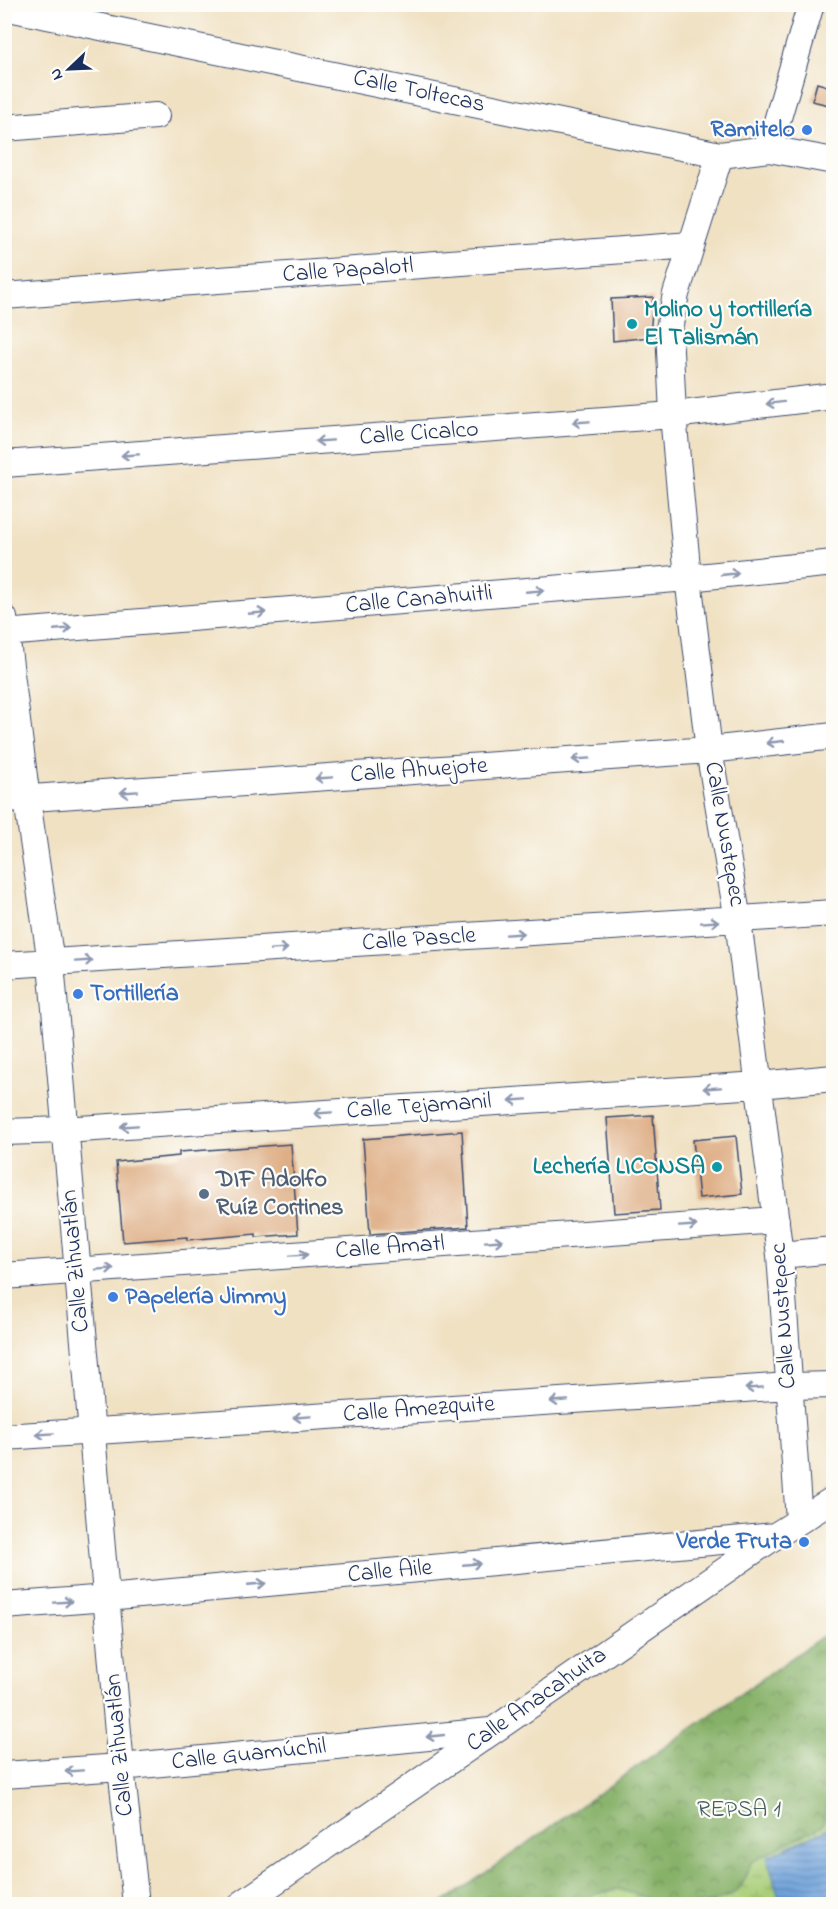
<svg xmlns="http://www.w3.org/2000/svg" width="838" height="1909" viewBox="0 0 838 1909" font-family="'Indie Flower',sans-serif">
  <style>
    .forest { fill: url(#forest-crowns); stroke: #507063; stroke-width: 1.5 }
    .wetland { fill: url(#wetland-marsh); stroke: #627e6b; stroke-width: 1.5 }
    .water { fill: url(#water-rules); stroke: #45689c; stroke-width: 1.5 }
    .building { fill: #dca87d }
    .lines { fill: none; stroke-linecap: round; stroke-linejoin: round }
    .street-casing { stroke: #3b4a6d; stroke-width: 28 }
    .street { stroke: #fff; stroke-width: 26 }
    .oneway { stroke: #8d97ae }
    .shop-dot { fill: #3f7fe0; stroke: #fdfcf7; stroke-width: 2 }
    .culture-dot { fill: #0f9aa8; stroke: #fdfcf7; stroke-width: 2 }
    .service-dot { fill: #5c6f8a; stroke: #fdfcf7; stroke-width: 2 }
    .labels { text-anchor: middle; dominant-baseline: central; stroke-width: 4.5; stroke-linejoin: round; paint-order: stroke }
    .street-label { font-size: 24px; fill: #1b2f5e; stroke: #fdfcf7 }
    .shop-label { font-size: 24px; font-weight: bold; fill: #366cbe; stroke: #fdfcf7; text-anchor: end }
    .culture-label { font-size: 24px; font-weight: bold; fill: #0d838f; stroke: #fdfcf7; text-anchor: start }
    .service-label { font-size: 24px; font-weight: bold; fill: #4e5e75; stroke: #fdfcf7; text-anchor: start }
    .park-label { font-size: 24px; fill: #455f66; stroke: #fdfcf7 }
  </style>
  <defs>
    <pattern id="forest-crowns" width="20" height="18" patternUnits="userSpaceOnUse" patternTransform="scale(1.5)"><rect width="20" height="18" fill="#86b168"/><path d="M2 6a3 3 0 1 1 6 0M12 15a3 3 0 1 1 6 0" fill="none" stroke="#6d9059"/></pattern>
    <pattern id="wetland-marsh" width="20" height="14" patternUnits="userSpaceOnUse" patternTransform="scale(1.5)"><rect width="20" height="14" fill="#a8ce78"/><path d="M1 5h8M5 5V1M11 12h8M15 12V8" fill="none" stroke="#90b16a"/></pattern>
    <pattern id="water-rules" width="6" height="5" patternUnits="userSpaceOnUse" patternTransform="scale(1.5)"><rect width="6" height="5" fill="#6fa2da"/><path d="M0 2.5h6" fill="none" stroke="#5a84b4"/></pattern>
  </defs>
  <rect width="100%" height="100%" fill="#fdfcf7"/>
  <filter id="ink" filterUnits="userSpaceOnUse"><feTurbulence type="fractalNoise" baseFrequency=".0167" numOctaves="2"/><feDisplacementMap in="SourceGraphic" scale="12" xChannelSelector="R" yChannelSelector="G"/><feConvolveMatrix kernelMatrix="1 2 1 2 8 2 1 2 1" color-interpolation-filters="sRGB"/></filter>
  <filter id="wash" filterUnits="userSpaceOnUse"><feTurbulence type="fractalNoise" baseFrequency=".008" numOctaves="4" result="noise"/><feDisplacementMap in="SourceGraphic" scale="24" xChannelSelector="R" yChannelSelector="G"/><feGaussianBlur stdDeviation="1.35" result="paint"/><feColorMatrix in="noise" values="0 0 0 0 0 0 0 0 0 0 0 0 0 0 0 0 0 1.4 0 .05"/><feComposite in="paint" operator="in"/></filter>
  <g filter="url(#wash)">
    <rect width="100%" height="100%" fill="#f0e1c3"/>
    <path class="forest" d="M833 1629V1904H441Z"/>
    <path class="wetland" d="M831 1785 833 1786V1904H704C732 1897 744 1892 751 1862L823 1825Z
      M618 1889 667 1904H577L589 1896Z"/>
    <path class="water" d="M833 1793V1904H781L767 1857 829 1828Z"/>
    <g id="blocks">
      <path class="building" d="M817 83 834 88 829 105 812 101Z
        M653 297 650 337 613 341 611 299Z
        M653 1115 660 1210 614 1213 607 1118Z
        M462 1131 468 1227 370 1234 363 1139Z
        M736 1136 742 1194 699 1198 693 1140Z
        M291 1144 298 1234 256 1237V1234L187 1240V1237L123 1242 116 1162 179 1156V1152Z"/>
    </g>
  </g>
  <g filter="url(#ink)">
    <use href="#blocks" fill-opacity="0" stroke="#3b4a6d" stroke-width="1.5"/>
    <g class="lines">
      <defs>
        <path id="street" d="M4 7 720 155 769 149 834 161
          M4 128 156 116
          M769 149 811 4
          M720 155 676 294 669 329 673 415 688 578 709 750 738 920 780 1255 799 1520
          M4 296 691 245
          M4 464 673 415 834 396
          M4 618 27 800 51 963 121 1767 136 1904
          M4 633 688 578 834 563
          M4 800 709 750 834 736
          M4 965 834 913
          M4 1132 64 1130 759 1085 834 1078
          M780 1255 834 1250
          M4 1276 776 1220
          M4 1437 790 1386 834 1385
          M4 1606 107 1598 775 1536
          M4 1775 121 1767 490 1731
          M242 1904 775 1536 834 1499"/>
      </defs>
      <use href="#street" class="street-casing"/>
      <use href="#street" class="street"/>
    </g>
    <defs><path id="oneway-shaft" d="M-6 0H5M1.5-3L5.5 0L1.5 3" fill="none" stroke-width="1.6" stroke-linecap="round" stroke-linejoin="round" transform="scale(1.5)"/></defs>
    <g class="oneway">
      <use href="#oneway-shaft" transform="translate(775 403) rotate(173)"/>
      <use href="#oneway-shaft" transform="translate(581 422) rotate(176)"/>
      <use href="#oneway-shaft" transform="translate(324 441) rotate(176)"/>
      <use href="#oneway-shaft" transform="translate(130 455) rotate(176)"/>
      <use href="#oneway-shaft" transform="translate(730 574) rotate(-6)"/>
      <use href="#oneway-shaft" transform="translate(535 591) rotate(-5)"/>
      <use href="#oneway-shaft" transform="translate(257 613) rotate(-5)"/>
      <use href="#oneway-shaft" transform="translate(63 629) rotate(-5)"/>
      <use href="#oneway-shaft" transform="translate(775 742) rotate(174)"/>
      <use href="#oneway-shaft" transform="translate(581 759) rotate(176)"/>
      <use href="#oneway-shaft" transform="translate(324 778) rotate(176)"/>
      <use href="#oneway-shaft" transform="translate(129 792) rotate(176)"/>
      <use href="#oneway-shaft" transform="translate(710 922) rotate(-4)"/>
      <use href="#oneway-shaft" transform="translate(515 934) rotate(-4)"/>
      <use href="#oneway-shaft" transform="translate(279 949) rotate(-4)"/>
      <use href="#oneway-shaft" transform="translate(84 961) rotate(-4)"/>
      <use href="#oneway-shaft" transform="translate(712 1088) rotate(176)"/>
      <use href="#oneway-shaft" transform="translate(518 1100) rotate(176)"/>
      <use href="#oneway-shaft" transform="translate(323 1113) rotate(176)"/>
      <use href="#oneway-shaft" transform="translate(129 1126) rotate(176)"/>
      <use href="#oneway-shaft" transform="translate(688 1226) rotate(-4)"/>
      <use href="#oneway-shaft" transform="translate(494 1241) rotate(-4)"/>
      <use href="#oneway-shaft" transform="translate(299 1255) rotate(-4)"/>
      <use href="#oneway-shaft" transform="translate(105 1269) rotate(-4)"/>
      <use href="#oneway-shaft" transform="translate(754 1388) rotate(176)"/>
      <use href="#oneway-shaft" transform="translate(559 1401) rotate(176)"/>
      <use href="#oneway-shaft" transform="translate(302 1417) rotate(176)"/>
      <use href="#oneway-shaft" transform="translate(45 1434) rotate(176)"/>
      <use href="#oneway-shaft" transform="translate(472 1564) rotate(-5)"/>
      <use href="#oneway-shaft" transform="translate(257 1584) rotate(-5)"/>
      <use href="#oneway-shaft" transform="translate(63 1602) rotate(-4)"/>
      <use href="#oneway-shaft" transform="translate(435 1736) rotate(174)"/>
      <use href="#oneway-shaft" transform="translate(74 1771) rotate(176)"/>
    </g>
  </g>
  <g class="shop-dot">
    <circle cx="807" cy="130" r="6"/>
    <circle cx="78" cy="994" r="6"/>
    <circle cx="113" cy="1297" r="6"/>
    <circle cx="804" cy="1542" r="6"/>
  </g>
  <g class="culture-dot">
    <circle cx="632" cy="324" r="6"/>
    <circle cx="717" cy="1167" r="6"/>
  </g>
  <circle class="service-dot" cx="204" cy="1194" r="6"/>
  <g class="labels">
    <g class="street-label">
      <text transform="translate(419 92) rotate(12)">Calle Toltecas</text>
      <text transform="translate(348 271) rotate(-4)">Calle Papalotl</text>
      <text transform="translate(419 434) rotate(-4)">Calle Cicalco</text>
      <text transform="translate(419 600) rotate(-5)">Calle Canahuitli</text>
      <text transform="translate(419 771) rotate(-4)">Calle Ahuejote</text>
      <text transform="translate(724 834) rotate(80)">Calle Nustepec</text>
      <text transform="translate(419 940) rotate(-4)">Calle Pascle</text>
      <text transform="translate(419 1107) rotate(-4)">Calle Tejamanil</text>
      <text transform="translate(390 1248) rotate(-4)">Calle Amatl</text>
      <text transform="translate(76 1261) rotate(-95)">Calle Zihuatlán</text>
      <text transform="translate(784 1316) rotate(-94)">Calle Nustepec</text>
      <text transform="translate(419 1410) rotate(-4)">Calle Amezquite</text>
      <text transform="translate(390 1572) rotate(-5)">Calle Aile</text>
      <text transform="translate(537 1700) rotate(-35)">Calle Anacahuita</text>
      <text transform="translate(120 1745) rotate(-95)">Calle Zihuatlán</text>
      <text transform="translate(249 1755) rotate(-6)">Calle Guamúchil</text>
    </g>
    <g class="shop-label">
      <text x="795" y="130">Ramitelo</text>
      <text x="90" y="994" text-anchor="start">Tortillería</text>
      <text x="125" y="1297" text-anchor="start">Papelería Jimmy</text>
      <text x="792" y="1542">Verde Fruta</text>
    </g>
    <g class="culture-label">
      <text x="644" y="310">Molino y tortillería<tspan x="644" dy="28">El Talismán</tspan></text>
      <text x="705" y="1167" text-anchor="end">Lechería LICONSA</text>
    </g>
    <g class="service-label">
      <text x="216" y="1180">DIF Adolfo<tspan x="216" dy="28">Ruíz Cortines</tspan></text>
    </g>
    <g class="park-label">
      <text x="739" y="1810">REPSA 1</text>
    </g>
  </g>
  <rect width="838" height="1909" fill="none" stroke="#fdfcf7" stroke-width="24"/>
  <g transform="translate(69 69) rotate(247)" stroke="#fdfcf7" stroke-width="4.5" paint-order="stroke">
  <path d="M0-4.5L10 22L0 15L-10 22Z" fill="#1b2f5e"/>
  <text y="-9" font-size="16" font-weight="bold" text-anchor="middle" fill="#1b2f5e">N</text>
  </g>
</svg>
